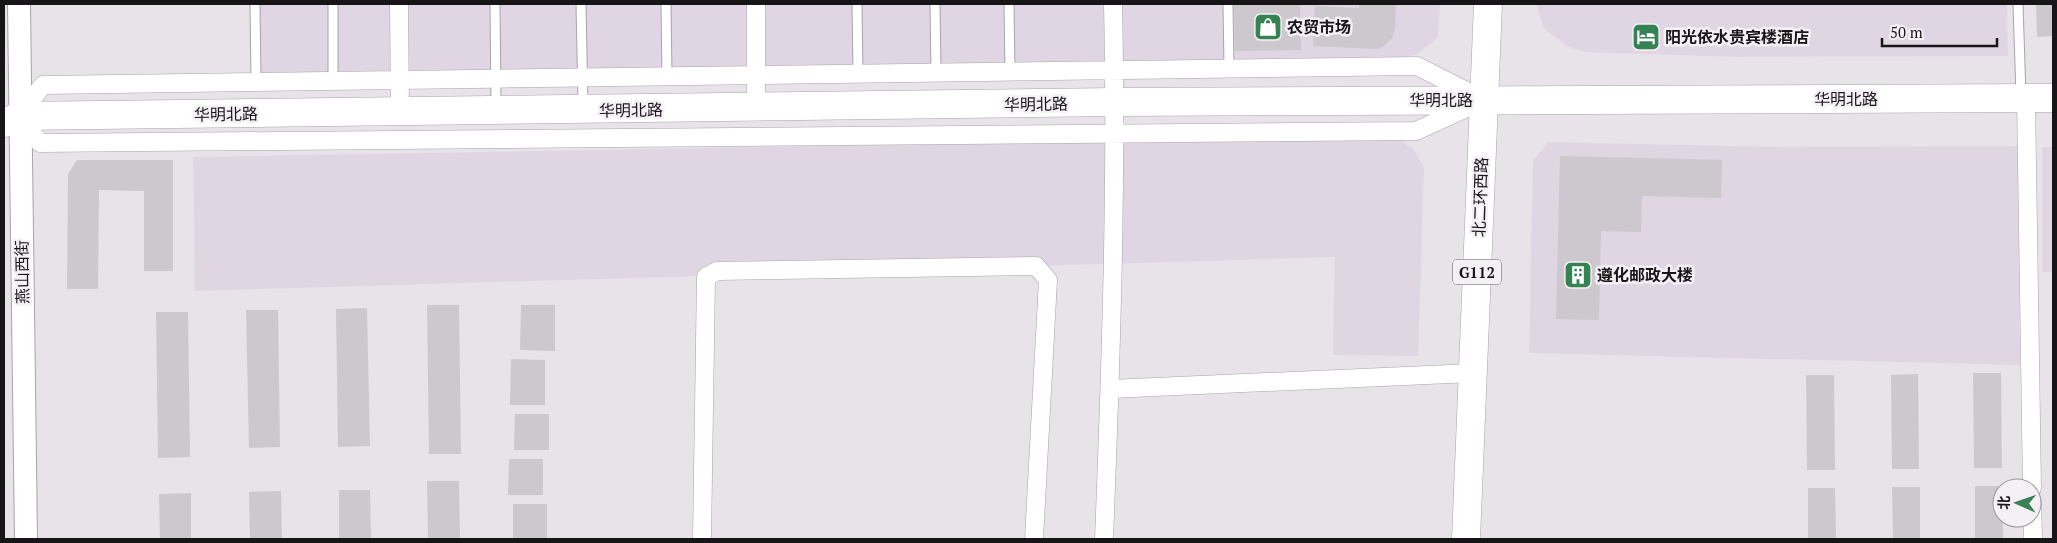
<svg xmlns="http://www.w3.org/2000/svg" width="2057" height="543" viewBox="0 0 2057 543" font-family="'PT Serif','Noto Sans SC',serif">
  <style>
    .built { fill: #e0d6e3 }
    .building { fill: #cdc7ce }
    .lines { fill: none; stroke-linecap: round; stroke-linejoin: round }
    .service-casing { stroke: #a9a3aa; stroke-width: 11 }
    .minor-casing { stroke: #a9a3aa; stroke-width: 19 }
    .tertiary-casing { stroke: #a9a3aa; stroke-width: 24 }
    .primary-casing { stroke: #a9a3aa; stroke-width: 29 }
    .trunk-casing { stroke: #a9a3aa; stroke-width: 29 }
    .service { stroke: #fff; stroke-width: 9 }
    .minor { stroke: #fff; stroke-width: 18 }
    .tertiary { stroke: #fff; stroke-width: 22 }
    .primary { stroke: #fff; stroke-width: 28 }
    .trunk { stroke: #fff; stroke-width: 28 }
    .labels { text-anchor: middle; dominant-baseline: central; stroke-width: 5; stroke-linejoin: round; paint-order: stroke }
    .shield { fill: #f5eff6; stroke: #5a565a; stroke-width: 1 }
    .shield-label { font-size: 15px; font-weight: bold; fill: #171517 }
    .poi-label { font-size: 16px; font-weight: bold; fill: #171517; stroke: #f5eff6; text-anchor: start }
    .street-label { font-size: 16px; fill: #171517; stroke: #f5eff6 }
  </style>
  <rect width="100%" height="100%" fill="#e8e2e9"/>
  <path class="built" d="M255 4H1440L1438 38 1417 54 1384 63 256 79Z
    M1536 4H2007L2008 56 1737 57 1585 52 1566 46 1544 28Z
    M1394 136 1413 149 1424 167 1418 356 1333 355 1335 257 195 291 193 157Z
    M1548 142 1782 147 2018 146 2020 365 1529 353 1533 161Z
    M2042 147H2053V272H2042Z"/>
  <path class="building" d="M1234 4H1300L1301 50 1235 51Z
    M1359 4H1396L1395 29 1392 38 1385 45 1378 49 1313 46 1315 6 1359 8Z
    M2036 4H2053V36L2037 37Z
    M1560 156 1722 160 1721 198 1642 196 1641 232 1601 231 1599 320 1556 319Z
    M77 160H173V271H144V191L99 190 98 289H67L68 174Z
    M427 305H459L461 454H429Z
    M521 305H555V351L520 350Z
    M367 308 370 446 338 447 336 309Z
    M246 310H278L280 447 249 448Z
    M156 312H188L190 457 158 458Z
    M511 359 545 360V405H510Z
    M1973 373H2001L2002 468H1974Z
    M1918 374 1919 469H1892L1891 375Z
    M1806 375H1834L1835 470H1807Z
    M515 414H549V450H514Z
    M509 459H543V495H508Z
    M427 481H459L460 539H428Z
    M1975 486H2002L2003 539H1975Z
    M1892 487H1920V539H1893Z
    M1808 488H1835L1836 539H1808Z
    M339 490H370L371 539H339Z
    M281 491 282 539H250L249 492Z
    M191 493V539H160L159 494Z
    M513 504H547V539H513Z"/>
  <g class="lines">
    <defs>
      <path id="service" d="M255 4 256 82
        M333 4V81
        M495 4 496 106
        M581 4 583 105
        M666 4 667 77
        M857 4 858 74
        M935 4 936 73
        M1009 4 1010 72
        M1228 4 1229 69
        M2018 4 2021 96"/>
      <path id="minor" d="M399 4 400 112
        M756 4V108
        M1417 66 1484 100 1416 131 40 143 19 116 43 85Z
        M2026 98 2032 488
        M1110 389 1473 373
        M2032 501 2033 539
        M702 539 706 277 717 271 1036 266 1048 280 1034 539
        M1104 539C1111 361 1117 182 1113 4"/>
      <path id="tertiary" d="M19 4 26 539"/>
      <path id="primary" d="M4 123 19 116 1115 102 2053 98"/>
      <path id="trunk" d="M1466 539 1488 4"/>
    </defs>
    <use href="#service" class="service-casing"/>
    <use href="#minor" class="minor-casing"/>
    <use href="#tertiary" class="tertiary-casing"/>
    <use href="#primary" class="primary-casing"/>
    <use href="#trunk" class="trunk-casing"/>
    <use href="#service" class="service"/>
    <use href="#minor" class="minor"/>
    <use href="#tertiary" class="tertiary"/>
    <use href="#primary" class="primary"/>
    <use href="#trunk" class="trunk"/>
  </g>
  <defs>
    <symbol id="shop-square" viewBox="-11 -11 22 22"><rect x="-9" y="-9" width="18" height="18" rx="4" fill="#358352" stroke="#f5eff6"/><path d="M-5-2.5h2.3a2.7 3.5 0 0 1 5.4 0H5L5.5 6h-11ZM-1.5-2.5h3a1.5 2.3 0 0 0-3 0Z" fill="#fff"/></symbol>
    <symbol id="hotel-square" viewBox="-11 -11 22 22"><rect x="-9" y="-9" width="18" height="18" rx="4" fill="#358352" stroke="#f5eff6"/><path d="M-6-4.5h1.5V1H6V5H4.5V3h-9V5H-6ZM-4 0a1.8 1.8 0 1 1 3.6 0ZM.5 0V-2.5h3Q6-2.5 6 0Z" fill="#fff"/></symbol>
    <symbol id="building-square" viewBox="-11 -11 22 22"><rect x="-9" y="-9" width="18" height="18" rx="4" fill="#358352" stroke="#f5eff6"/><path d="M-4-6H4V6H1V3H-1V6H-4ZM-2.5-4.3h1.7v1.8h-1.7ZM.8-4.3h1.7v1.8H.8ZM-2.5-1h1.7V.8h-1.7ZM.8-1h1.7V.8H.8Z" fill="#fff"/></symbol>
  </defs>
  <g fill-rule="evenodd">
    <use href="#shop-square" x="1252" y="11" width="32" height="32"/>
    <use href="#hotel-square" x="1630" y="21" width="32" height="32"/>
    <use href="#building-square" x="1562" y="259" width="32" height="32"/>
  </g>
  <g class="labels">
    <rect class="shield" x="1453" y="259.5" width="48" height="25" rx="4"/>
    <g class="shield-label">
      <text x="1477" y="272">G112</text>
    </g>
    <g class="poi-label">
      <text x="1287" y="27">农贸市场</text>
      <text x="1665" y="37">阳光依水贵宾楼酒店</text>
      <text x="1597" y="275">遵化邮政大楼</text>
    </g>
    <g class="street-label">
      <text x="1846" y="99">华明北路</text>
      <text x="1441" y="100">华明北路</text>
      <text transform="translate(1036 104) rotate(-1)">华明北路</text>
      <text transform="translate(631 110) rotate(-1)">华明北路</text>
      <text transform="translate(226 114) rotate(-1)">华明北路</text>
      <text transform="translate(1480 197) rotate(-88)">北二环西路</text>
      <text transform="translate(22 272) rotate(-91)">燕山西街</text>
    </g>
  </g>
  <rect width="2057" height="543" fill="none" stroke="#171517" stroke-width="10"/>
  <g transform="translate(2017 503) rotate(272)"><circle r="24" fill="#f5eff6" stroke="#9c989d"/>
  <path d="M0-4L9 19L0 12L-9 19Z" fill="#358352"/>
  <text y="-8" font-size="14" font-weight="bold" text-anchor="middle" fill="#171517">北</text>
  </g>
  <path d="M1882 38v8h115v-8" fill="none" stroke="#171517" stroke-width="2.5"/>
  <text x="1890" y="38" font-size="15" fill="#171517" stroke="#f5eff6" stroke-width="4" paint-order="stroke">50 m</text>
</svg>
